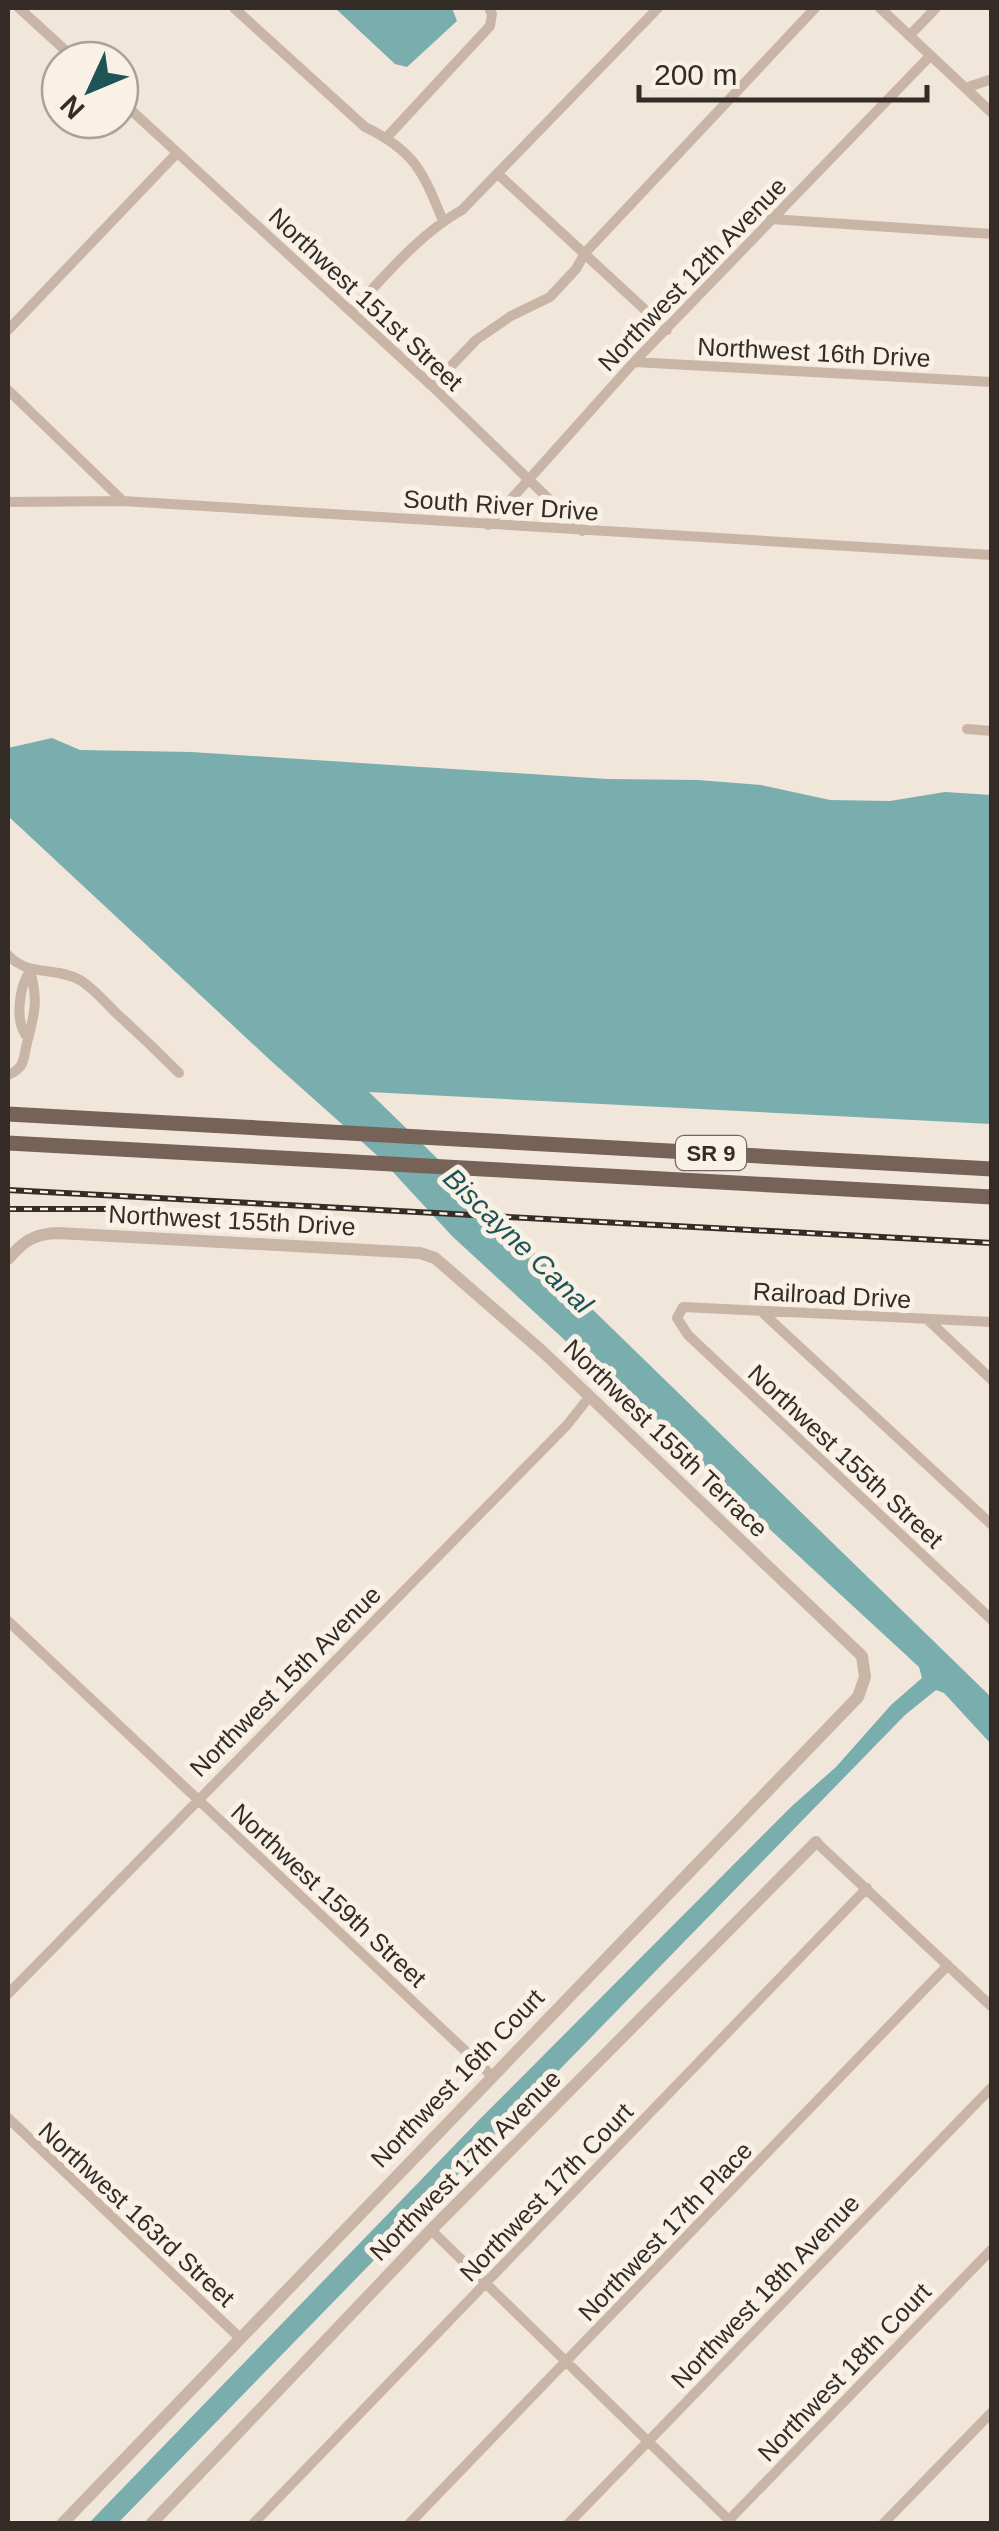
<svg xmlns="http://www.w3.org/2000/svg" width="999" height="2531" viewBox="0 0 999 2531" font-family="Arial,sans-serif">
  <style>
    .water { fill: #79adae }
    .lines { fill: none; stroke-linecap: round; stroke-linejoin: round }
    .minor { stroke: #c9b5a6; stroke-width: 10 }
    .tertiary { stroke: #c9b5a6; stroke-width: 12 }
    .primary { stroke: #776258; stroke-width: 15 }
    .rail-casing { stroke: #352b27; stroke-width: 6 }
    .rail { stroke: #f9f0e6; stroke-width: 2.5; stroke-dasharray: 8; stroke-linecap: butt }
    .labels { text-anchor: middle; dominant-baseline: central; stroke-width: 10; stroke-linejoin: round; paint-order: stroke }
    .shield { fill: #f9f0e6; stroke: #706660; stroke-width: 2.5 }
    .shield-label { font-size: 22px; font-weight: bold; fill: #352b27 }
    .street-label { font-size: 25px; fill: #352b27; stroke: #f9f0e6 }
    .water-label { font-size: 28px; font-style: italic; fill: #1d5456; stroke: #f9f0e6 }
  </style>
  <rect width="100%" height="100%" fill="#f1e6da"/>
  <path class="water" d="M335 8H452L457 21 407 67 395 64Z
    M52 738 80 750 191 752 607 779 698 780 761 785 830 800 890 801 945 792 991 795V1124L369 1092 991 1697V1744L944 1693 936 1690 905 1715 118 2523H89L478 2121 792 1806 836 1767 891 1705 922 1678 919 1667 452 1236 380 1158 270 1060 8 816V748Z"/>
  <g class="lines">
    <path class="minor" d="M19 8 76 60
      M234 8 365 127C415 151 423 172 443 221
      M880 8 992 113
      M909 36 936 8
      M965 88 992 79
      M120 100 432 386 582 531
      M387 137 490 26 492 14 489 8
      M498 174 667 330
      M771 219 992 234
      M351 312C385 276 419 234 462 210L658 8
      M8 330 177 153
      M634 362 992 382
      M432 386 476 340 511 316 550 297 576 269 585 253 815 8
      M8 390 123 501
      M8 502 123 501 992 555
      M488 525 634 362 930 56
      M967 729 992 731
      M8 955C28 977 54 966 80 980 93 988 104 1001 115 1012 137 1032 158 1052 179 1073
      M28 1038C14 1023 19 987 30 971
      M8 1075C25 1068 23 1060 27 1043 34 1015 39 1002 30 971
      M764 1314 992 1525
      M927 1319 992 1380
      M992 1322 683 1307 677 1318 688 1335 992 1620
      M8 1621 491 2075
      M816 1842 992 2007
      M8 1994 567 1425 590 1396
      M8 2118 240 2338
      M431 2230 733 2524
      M728 2521 992 2249
      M253 2524 867 1888
      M409 2524 948 1965
      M568 2524 992 2087
      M883 2524 992 2412"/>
    <path class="tertiary" d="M8 1259C24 1241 33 1234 58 1233L420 1253 435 1258 542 1351 862 1656 865 1677 858 1697 62 2524
      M151 2524 431 2230 816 1842"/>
    <path class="primary" d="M8 1114 992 1169
      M8 1143 992 1197"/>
    <defs>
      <path id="rail" d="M8 1190 992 1243
        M8 1209H112"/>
    </defs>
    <use href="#rail" class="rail-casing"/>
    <use href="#rail" class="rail"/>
  </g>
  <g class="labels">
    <rect class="shield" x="676" y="1136" width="70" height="34" rx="8"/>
    <g class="shield-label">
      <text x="711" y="1153">SR 9</text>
    </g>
    <g class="street-label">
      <text transform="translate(692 274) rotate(-46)">Northwest 12th Avenue</text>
      <text transform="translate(366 299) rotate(43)">Northwest 151st Street</text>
      <text transform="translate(814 352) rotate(3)">Northwest 16th Drive</text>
      <text transform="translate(501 505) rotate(4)">South River Drive</text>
      <text transform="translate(232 1220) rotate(3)">Northwest 155th Drive</text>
      <text transform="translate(832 1295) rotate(3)">Railroad Drive</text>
      <text transform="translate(666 1438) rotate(44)">Northwest 155th Terrace</text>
      <text transform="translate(846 1456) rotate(43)">Northwest 155th Street</text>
      <text transform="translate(285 1681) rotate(-45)">Northwest 15th Avenue</text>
      <text transform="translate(329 1895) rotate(43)">Northwest 159th Street</text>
      <text transform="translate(457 2078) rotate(-46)">Northwest 16th Court</text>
      <text transform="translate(465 2165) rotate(-45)">Northwest 17th Avenue</text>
      <text transform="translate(546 2192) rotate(-46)">Northwest 17th Court</text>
      <text transform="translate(137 2214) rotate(43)">Northwest 163rd Street</text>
      <text transform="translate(665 2231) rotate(-46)">Northwest 17th Place</text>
      <text transform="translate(765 2291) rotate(-46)">Northwest 18th Avenue</text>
      <text transform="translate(844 2372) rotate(-46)">Northwest 18th Court</text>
    </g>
    <g class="water-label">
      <text transform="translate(518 1241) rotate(44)">Biscayne Canal</text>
    </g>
  </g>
  <rect width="999" height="2531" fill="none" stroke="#352b27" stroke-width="20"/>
  <g transform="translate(90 90) rotate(226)"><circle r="48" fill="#f9f0e6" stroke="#aba19a" stroke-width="2.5"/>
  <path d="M0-8L18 38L0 25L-18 38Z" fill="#1d5456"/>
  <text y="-15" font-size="28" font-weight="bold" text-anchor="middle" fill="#352b27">N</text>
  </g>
  <path d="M639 85v15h288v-15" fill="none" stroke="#352b27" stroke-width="5"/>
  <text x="654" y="85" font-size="30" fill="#352b27" stroke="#f9f0e6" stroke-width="8" paint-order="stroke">200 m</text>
</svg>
